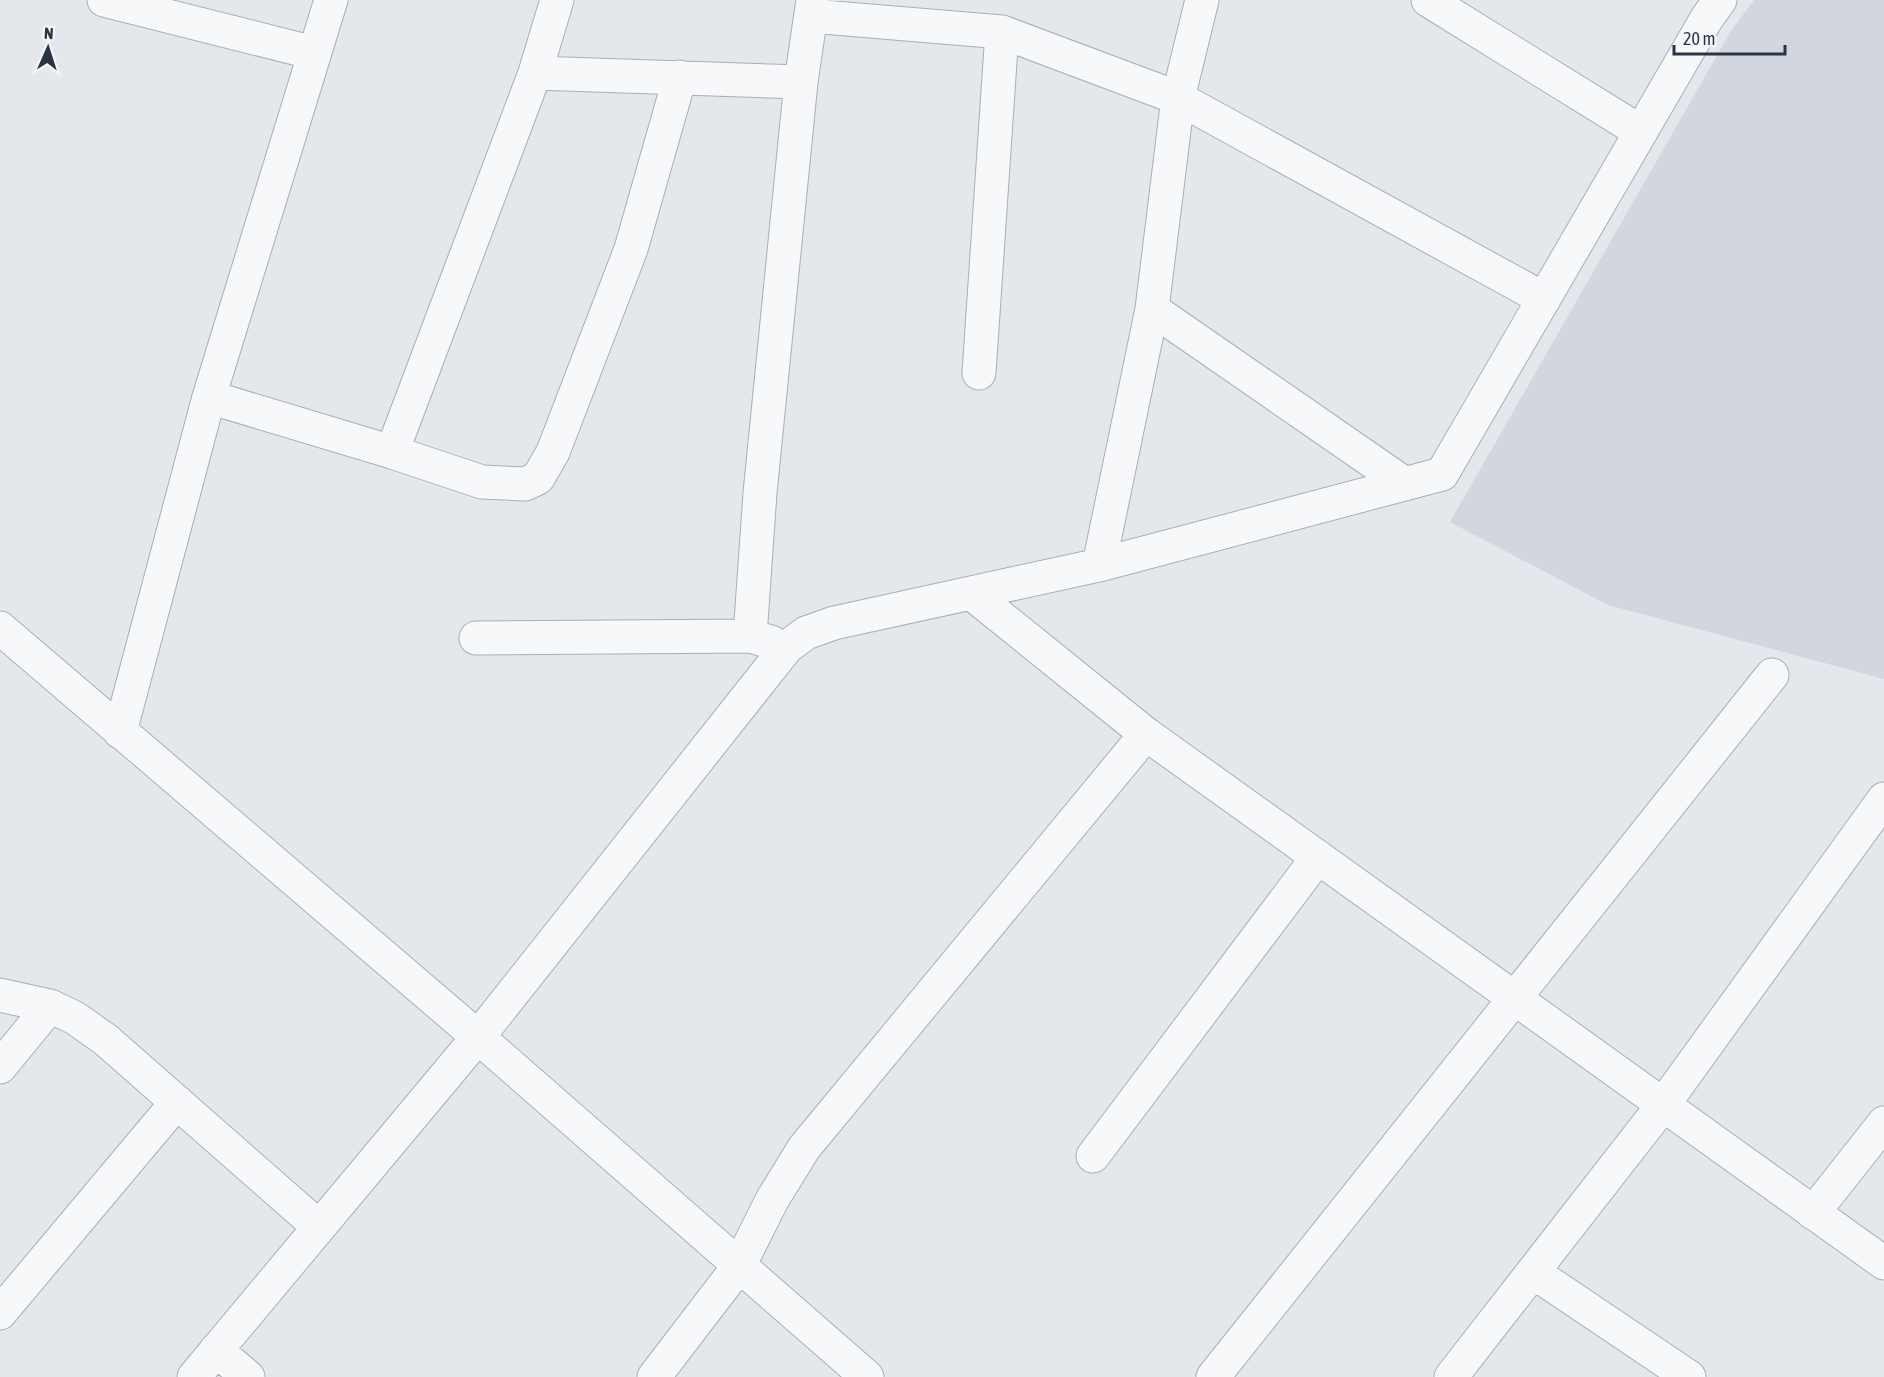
<svg xmlns="http://www.w3.org/2000/svg" width="1884" height="1377" viewBox="0 0 1884 1377" font-family="'Asap Condensed',sans-serif">
  <style>
    .built { fill: #d2d6de }
    .lines { fill: none; stroke-linecap: round; stroke-linejoin: round }
    .minor-casing { stroke: #a9aeb7; stroke-width: 35 }
    .minor { stroke: #f7f8fa; stroke-width: 33 }
  </style>
  <rect width="100%" height="100%" fill="#e4e7ec"/>
  <path class="built" d="M1754 0H1884V679L1608 605 1450 522 1731 31Z"/>
  <g class="lines">
    <defs>
      <path id="minor" d="M104 0 314 53
        M1428 0 1641 132
        M811 16 1002 32 1178 98 1544 299
        M535 73 801 82
        M1152 309 1405 484
        M979 373 1002 32
        M209 397 392 452 482 482 525 484 538 478 553 452 631 249 680 77
        M392 452 535 73 557 0
        M1099 565 1152 309 1178 98 1202 0
        M971 593 1146 734 1884 1263
        M0 628 478 1037 867 1377
        M750 636 760 493 801 82 813 0
        M476 638 750 636 771 642
        M120 732 209 397 331 0
        M0 995 50 1006 75 1018 106 1040 319 1227
        M0 1067 50 1006
        M1093 1156 1318 857
        M1813 1213 1884 1123
        M1533 1272 1689 1377
        M0 1313 177 1102
        M216 1350 248 1377
        M194 1377 478 1037 787 647 806 633 834 623 1099 565 1442 474 1707 18 1720 0
        M654 1377 739 1266 772 1200 804 1148 1146 734
        M1213 1377 1772 675
        M1451 1377 1663 1105 1884 799"/>
    </defs>
    <use href="#minor" class="minor-casing"/>
    <use href="#minor" class="minor"/>
  </g>
  <g transform="translate(48 48) rotate(3)" stroke="#f4f6f9" stroke-width="4.5" paint-order="stroke">
  <path d="M0-4.5L10 22L0 15L-10 22Z" fill="#2b3445"/>
  <text y="-9" font-size="16" font-weight="bold" text-anchor="middle" fill="#2b3445">N</text>
  </g>
  <path d="M1674 45v9h111v-9" fill="none" stroke="#2b3445" stroke-width="3"/>
  <text x="1683" y="45" font-size="18" fill="#2b3445" stroke="#f4f6f9" stroke-width="4.5" paint-order="stroke">20 m</text>
</svg>
